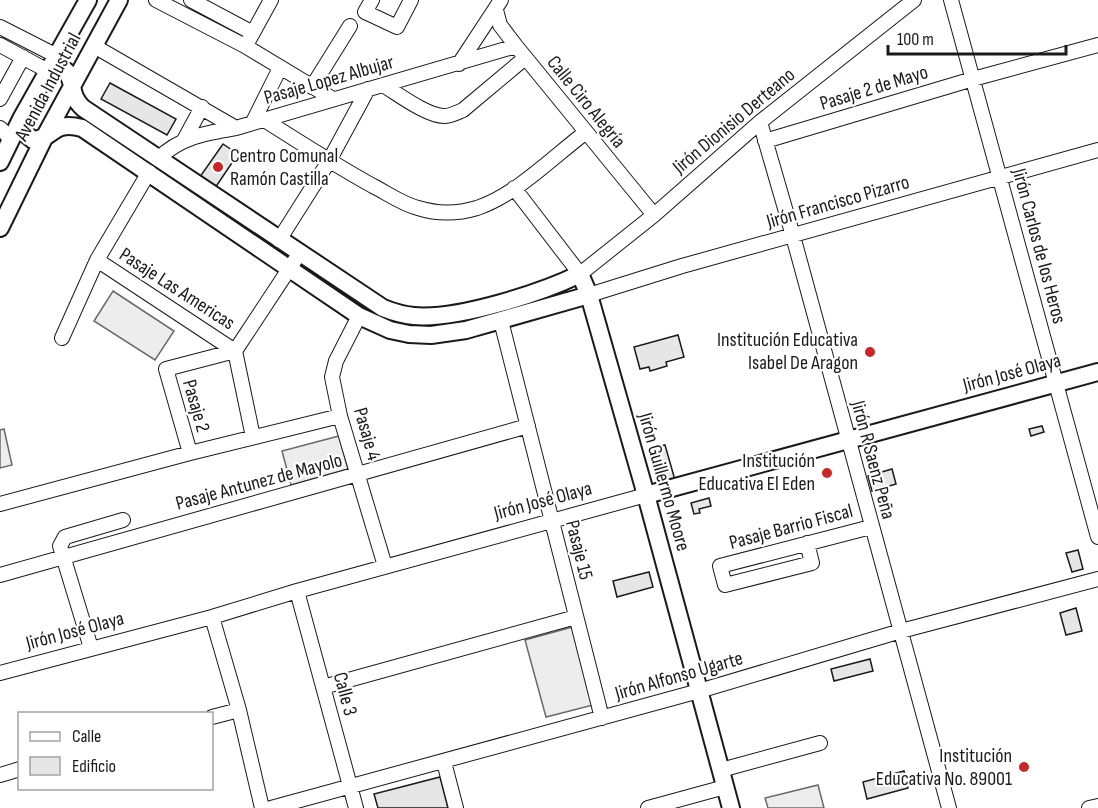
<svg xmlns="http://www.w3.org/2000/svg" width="1098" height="808" viewBox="0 0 1098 808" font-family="'Sofia Sans Condensed',sans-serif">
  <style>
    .built { fill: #ededed; stroke: #6a6a6a; stroke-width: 1.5 }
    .building { fill: #e6e6e6; stroke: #1a1a1a; stroke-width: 1.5 }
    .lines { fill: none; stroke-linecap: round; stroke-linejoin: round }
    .minor-casing { stroke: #1a1a1a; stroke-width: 16 }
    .major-casing { stroke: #1a1a1a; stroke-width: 20 }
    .minor { stroke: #fff; stroke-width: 14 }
    .major { stroke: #fff; stroke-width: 16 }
    .poi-dot { fill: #c62828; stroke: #fff; stroke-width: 2 }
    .labels { text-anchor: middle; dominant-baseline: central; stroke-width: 4.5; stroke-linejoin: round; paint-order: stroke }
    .street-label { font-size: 20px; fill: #1a1a1a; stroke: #fff }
    .poi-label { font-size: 20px; fill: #1a1a1a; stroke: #fff; text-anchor: end }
  </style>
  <rect width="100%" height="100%" fill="#fff"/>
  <path class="built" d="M113 291 174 331 155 360 94 321Z
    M4 429 12 465 0 468V430Z
    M339 436 348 469 291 485 282 451Z
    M576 626 597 704 546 717 525 640Z
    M818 785 824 808H768L765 798Z"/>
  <path class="building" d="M110 83 176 119 167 135 101 99Z
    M223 144 238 154 213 191 197 181Z
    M678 335 684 357 666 362 667 366 650 371 649 367 640 369 634 347Z
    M1042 426 1044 432 1031 436 1029 429Z
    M665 445 675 480 662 484 658 481 649 449Z
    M892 469 896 484 872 491 868 476Z
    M709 498 711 506 699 509 700 513 694 514 691 503Z
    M1078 550 1083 569 1072 572 1066 553Z
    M649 572 653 587 617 597 613 581Z
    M1076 608 1082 631 1066 635 1060 613Z
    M870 659 873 671 834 681 831 669Z
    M904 771 908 788 867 799 863 782Z
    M440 777 448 808H378L374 794Z"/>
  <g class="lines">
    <defs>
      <path id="minor" d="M156 0 245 46 333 99
        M191 0 253 33
        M372 0 365 12 397 27 411 0
        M951 0 1098 537
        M496 10 500 25 516 46 654 215
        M0 27 57 56
        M249 40 271 0
        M0 45 48 71
        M94 46 236 128
        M459 64 501 0
        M383 85C398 94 427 116 444 116 451 116 456 113 463 110L525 58
        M312 87 350 26
        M0 99 23 57
        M263 119C299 142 335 165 373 186 387 193 402 204 418 208 437 214 457 214 477 208 516 195 553 157 586 132
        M253 122 280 68
        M760 122 793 236 949 808
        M0 128 11 139
        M184 140 202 107
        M765 141 973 79 1098 45
        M158 159C180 137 206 133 236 128L516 46
        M514 188 580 274 654 215 760 122 914 0
        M279 240 329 161 368 89
        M97 260 235 351
        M589 295 682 266 1098 150
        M359 316 336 361 332 377 340 416 385 566
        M501 321 602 718
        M62 338 97 260 149 172
        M253 437 235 351 299 254
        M190 453 166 369 235 351
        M0 504 190 453 340 416
        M807 543 812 563 725 585 720 566 871 527
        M0 575 528 426
        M297 591 356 808
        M212 617 239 710 262 808
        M91 648 60 546 65 537 123 520
        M0 673 212 617 297 591 646 495
        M323 687 576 617
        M212 717 239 710
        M444 762 456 808
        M721 770 820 743
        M0 775 20 769
        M271 808 699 691 901 631 1098 579
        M648 808 725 787
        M1089 808 1098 806"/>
      <path id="major" d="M48 71 57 68 66 71C76 84 68 94 83 108L383 308C393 312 403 315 414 316 457 320 541 293 580 274L589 295 646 495 731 808
        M21 119 23 132 33 140C54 139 52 120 82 128L359 316 390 330 409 334 431 335 466 330 589 295
        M0 162 21 119 88 0
        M0 228 45 136 119 0
        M646 495 1098 372"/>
    </defs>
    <use href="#minor" class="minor-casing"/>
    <use href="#major" class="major-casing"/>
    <use href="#minor" class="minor"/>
    <use href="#major" class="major"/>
  </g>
  <g class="poi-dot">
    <circle cx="218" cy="167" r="6"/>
    <circle cx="870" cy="352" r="6"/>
    <circle cx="827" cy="473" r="6"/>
    <circle cx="1024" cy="767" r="6"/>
  </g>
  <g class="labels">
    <g class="street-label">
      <text transform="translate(329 80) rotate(-16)">Pasaje Lopez Albujar</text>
      <text transform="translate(48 87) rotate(-62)">Avenida Industrial</text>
      <text transform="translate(874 88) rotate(-17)">Pasaje 2 de Mayo</text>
      <text transform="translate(586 102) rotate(51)">Calle Ciro Alegría</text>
      <text transform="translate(734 121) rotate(-40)">Jirón Dionisio Derteano</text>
      <text transform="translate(838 202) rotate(-16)">Jirón Francisco Pizarro</text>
      <text transform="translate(1039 246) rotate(75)">Jirón Carlos de los Heros</text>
      <text transform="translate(177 289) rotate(33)">Pasaje Las Americas</text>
      <text transform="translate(1012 373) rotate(-15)">Jirón José Olaya</text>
      <text transform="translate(196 406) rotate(74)">Pasaje 2</text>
      <text transform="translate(367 434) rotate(74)">Pasaje 4</text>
      <text transform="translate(873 460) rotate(75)">Jirón R Saenz Peña</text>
      <text transform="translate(259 482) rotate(-15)">Pasaje Antunez de Mayolo</text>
      <text transform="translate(664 482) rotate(74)">Jirón Guillermo Moore</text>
      <text transform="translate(543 501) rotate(-15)">Jirón José Olaya</text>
      <text transform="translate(791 527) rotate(-15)">Pasaje Barrio Fiscal</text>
      <text transform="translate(579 550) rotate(76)">Pasaje 15</text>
      <text transform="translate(75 631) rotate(-15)">Jirón José Olaya</text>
      <text transform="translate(679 676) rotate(-16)">Jirón Alfonso Ugarte</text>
      <text transform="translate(345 694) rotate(75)">Calle 3</text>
    </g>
    <g class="poi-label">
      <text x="230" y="156" text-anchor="start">Centro Comunal<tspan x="230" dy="23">Ramón Castilla</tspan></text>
      <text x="858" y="340">Institución Educativa<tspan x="858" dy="23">Isabel De Aragon</tspan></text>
      <text x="815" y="461">Institución<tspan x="815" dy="23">Educativa El Eden</tspan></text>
      <text x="1012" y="756">Institución<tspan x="1012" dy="23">Educativa No. 89001</tspan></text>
    </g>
  </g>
  <rect x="18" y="712" width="195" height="78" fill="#ffffff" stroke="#a3a3a3" stroke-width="1.5"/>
  <rect x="30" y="732" width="30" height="9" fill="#ffffff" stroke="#a3a3a3" stroke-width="1.5"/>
  <text x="72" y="742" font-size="18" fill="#1a1a1a">Calle</text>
  <rect x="30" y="757" width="30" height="18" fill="#e6e6e6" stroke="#a3a3a3" stroke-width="1.5"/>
  <text x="72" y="772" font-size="18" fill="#1a1a1a">Edificio</text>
  <path d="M888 45v9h178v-9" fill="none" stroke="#1a1a1a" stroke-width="3"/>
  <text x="897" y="45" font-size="18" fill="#1a1a1a" stroke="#ffffff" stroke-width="4.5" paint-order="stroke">100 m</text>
</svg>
